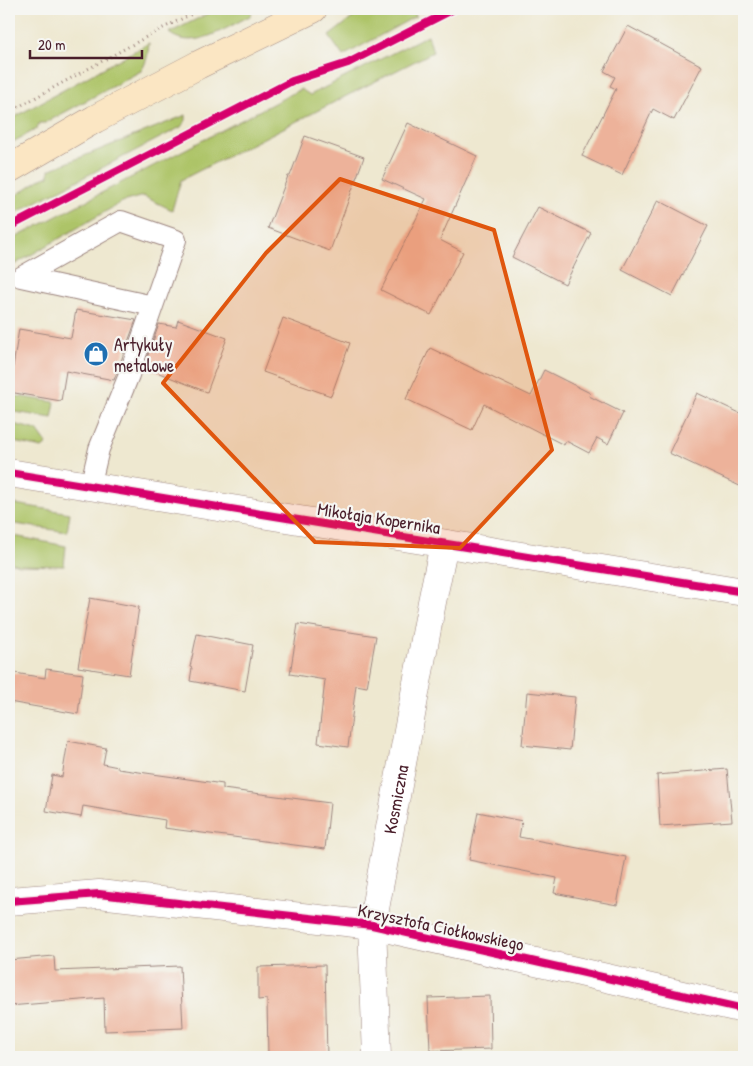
<svg xmlns="http://www.w3.org/2000/svg" width="753" height="1066" viewBox="0 0 753 1066" font-family="'Patrick Hand',sans-serif">
  <style>
    .green { fill: #adc468; stroke: #7c724a }
    .building { fill: #edb29a }
    .lines { fill: none; stroke-linecap: round; stroke-linejoin: round }
    .service-casing { stroke: #9c847e; stroke-width: 22 }
    .minor-casing { stroke: #9c847e; stroke-width: 29 }
    .tertiary-casing { stroke: #9c847e; stroke-width: 29 }
    .secondary-casing { stroke: #9c847e; stroke-width: 29 }
    .path { stroke: #9c847e; stroke-width: 3; stroke-dasharray: 1 4; stroke-linecap: butt }
    .service { stroke: #fff; stroke-width: 20 }
    .minor { stroke: #fff; stroke-width: 28 }
    .tertiary { stroke: #fff; stroke-width: 28 }
    .secondary { stroke: #fbe6c3; stroke-width: 28 }
    .cycleway-casing { stroke: #f6f6f2; stroke-width: 11 }
    .cycleway { stroke: #d6006c; stroke-width: 8 }
    .marked { fill: #e0560e; fill-opacity: 0.2; stroke: #e0560e; stroke-width: 4; stroke-linejoin: round }
    .labels { text-anchor: middle; dominant-baseline: central; stroke-width: 4.5; stroke-linejoin: round; paint-order: stroke }
    .poi-label { font-size: 18px; fill: #4a1f2b; stroke: #f6f6f2; text-anchor: start }
    .street-label { font-size: 18px; fill: #4a1f2b; stroke: #f6f6f2 }
  </style>
  <rect width="100%" height="100%" fill="#f6f6f2"/>
  <filter id="ink" filterUnits="userSpaceOnUse"><feTurbulence type="fractalNoise" baseFrequency=".02" numOctaves="2"/><feDisplacementMap in="SourceGraphic" scale="10" xChannelSelector="R" yChannelSelector="G"/><feConvolveMatrix kernelMatrix="1 2 1 2 8 2 1 2 1" color-interpolation-filters="sRGB"/></filter>
  <filter id="wash" filterUnits="userSpaceOnUse"><feTurbulence type="fractalNoise" baseFrequency=".0096" numOctaves="4" result="noise"/><feDisplacementMap in="SourceGraphic" scale="20" xChannelSelector="R" yChannelSelector="G"/><feGaussianBlur stdDeviation="1.12" result="paint"/><feColorMatrix in="noise" values="0 0 0 0 0 0 0 0 0 0 0 0 0 0 0 0 0 1.4 0 .05"/><feComposite in="paint" operator="in"/></filter>
  <g filter="url(#wash)">
    <rect width="100%" height="100%" fill="#eee8d0"/>
    <path class="green" d="M217 9H254L250 16C227 27 193 52 169 33Z
      M364 9H414L416 16 343 56 329 36Z
      M428 35 433 52 181 180 172 210 143 196 122 202 12 266 9 271V241L301 89 310 95Z
      M149 43C148 54 147 62 141 71L45 123H39L37 129 9 144V120Z
      M186 115V120L181 127 9 216V200L39 180 49 176V170Z
      M9 395 55 402 52 418 9 411Z
      M9 423 37 430 47 444 42 448 9 441Z
      M9 503 70 513 67 532 9 523Z
      M9 535 66 546 64 566 20 565 9 562Z"/>
    <g id="blocks">
      <path class="building" d="M628 26 702 66 674 120 653 109 622 175 582 156 616 89 610 86 615 77 604 71Z
        M408 123 477 156 440 240 463 252 431 315 381 290 426 199 382 179Z
        M305 136 364 157 330 251 268 228 288 176H290Z
        M658 200 708 226 672 296 622 270Z
        M538 207 591 233 565 284 512 257Z
        M76 310 136 320 114 380 66 371 61 401 9 392 19 329 71 338Z
        M283 318 350 343 331 396 263 372Z
        M178 320 227 338 207 392 144 367 159 324 176 327Z
        M430 348 531 396 544 370 590 393 589 396 623 413 608 444 597 438 589 453 566 441 564 445 484 404 472 430 406 399Z
        M697 393 744 415V488L669 453Z
        M90 598 139 607 129 675 78 667Z
        M298 624 376 636 367 687 356 685 348 747 318 743 325 680 290 674Z
        M197 634 253 645 245 691 190 681 192 668 190 667Z
        M46 669 83 674 78 714 9 702V672L45 678Z
        M527 692 575 697 570 750 522 745Z
        M68 741 106 748 103 764 118 767V769L223 784V789L330 803 325 849 164 828 165 820 83 806 81 817 46 811 52 775 62 777Z
        M727 769 732 821 660 826 657 775Z
        M478 812 522 821 519 837 626 857 617 905 554 893 557 878 469 860Z
        M54 956 55 971 180 966 183 1028 105 1031 104 998 9 1006V960Z
        M325 965 327 1057H268L267 999 258 1000V967Z
        M490 996 491 1049 430 1051 428 998Z"/>
    </g>
  </g>
  <g filter="url(#ink)">
    <use href="#blocks" fill-opacity="0" stroke="#9c847e" stroke-width="1"/>
    <g class="lines">
      <defs>
        <path id="service" d="M90 487 99 449 129 375 176 240 121 221 21 277 153 306"/>
        <g id="minor">
          <path d="M9 901 99 894 372 925 744 1009"/>
          <path id="s1" d="M377 1057 372 925 432 602 444 544"/>
        </g>
        <path id="tertiary" d="M9 473 744 592"/>
        <path id="secondary" d="M9 169 95 119 198 65 313 9"/>
      </defs>
      <use href="#service" class="service-casing"/>
      <use href="#minor" class="minor-casing"/>
      <use href="#tertiary" class="tertiary-casing"/>
      <use href="#secondary" class="secondary-casing"/>
      <path class="path" d="M9 112 159 30 202 9"/>
      <use href="#service" class="service"/>
      <use href="#minor" class="minor"/>
      <use href="#tertiary" class="tertiary"/>
      <use href="#secondary" class="secondary"/>
      <defs>
        <path id="cycleway" d="M9 227 292 81 348 63 454 9
          M9 473 744 592
          M9 901 99 894 372 925 744 1009"/>
      </defs>
      <use href="#cycleway" class="cycleway-casing"/>
      <use href="#cycleway" class="cycleway"/>
    </g>
  </g>
  <path class="marked" d="M340 179 494 230 552 450 460 548 315 542 163 383 266 253Z"/>
  <defs>
    <symbol id="shop-disc" viewBox="-11 -11 22 22"><circle r="9.5" fill="#1f6fb2" stroke="#f6f6f2"/><path d="M-5-2.5h2.3a2.7 3.5 0 0 1 5.4 0H5L5.5 6h-11ZM-1.5-2.5h3a1.5 2.3 0 0 0-3 0Z" fill="#fff"/></symbol>
  </defs>
  <g fill-rule="evenodd">
    <use href="#shop-disc" x="82" y="340" width="28" height="28"/>
  </g>
  <g class="labels">
    <g class="poi-label">
      <text x="114" y="344">Artykuły<tspan x="114" dy="21">metalowe</tspan></text>
    </g>
    <g class="street-label">
      <text transform="translate(379 518) rotate(9)">Mikołaja Kopernika</text>
      <text stroke="none"><textPath href="#s1" startOffset="260">Kosmiczna</textPath></text>
      <text transform="translate(441 927) rotate(12)">Krzysztofa Ciołkowskiego</text>
    </g>
  </g>
  <rect width="753" height="1066" fill="none" stroke="#f6f6f2" stroke-width="30"/>
  <path d="M30 50v8h112v-8" fill="none" stroke="#4a1f2b" stroke-width="2.5"/>
  <text x="38" y="50" font-size="15" fill="#4a1f2b" stroke="#f6f6f2" stroke-width="4" paint-order="stroke">20 m</text>
</svg>
